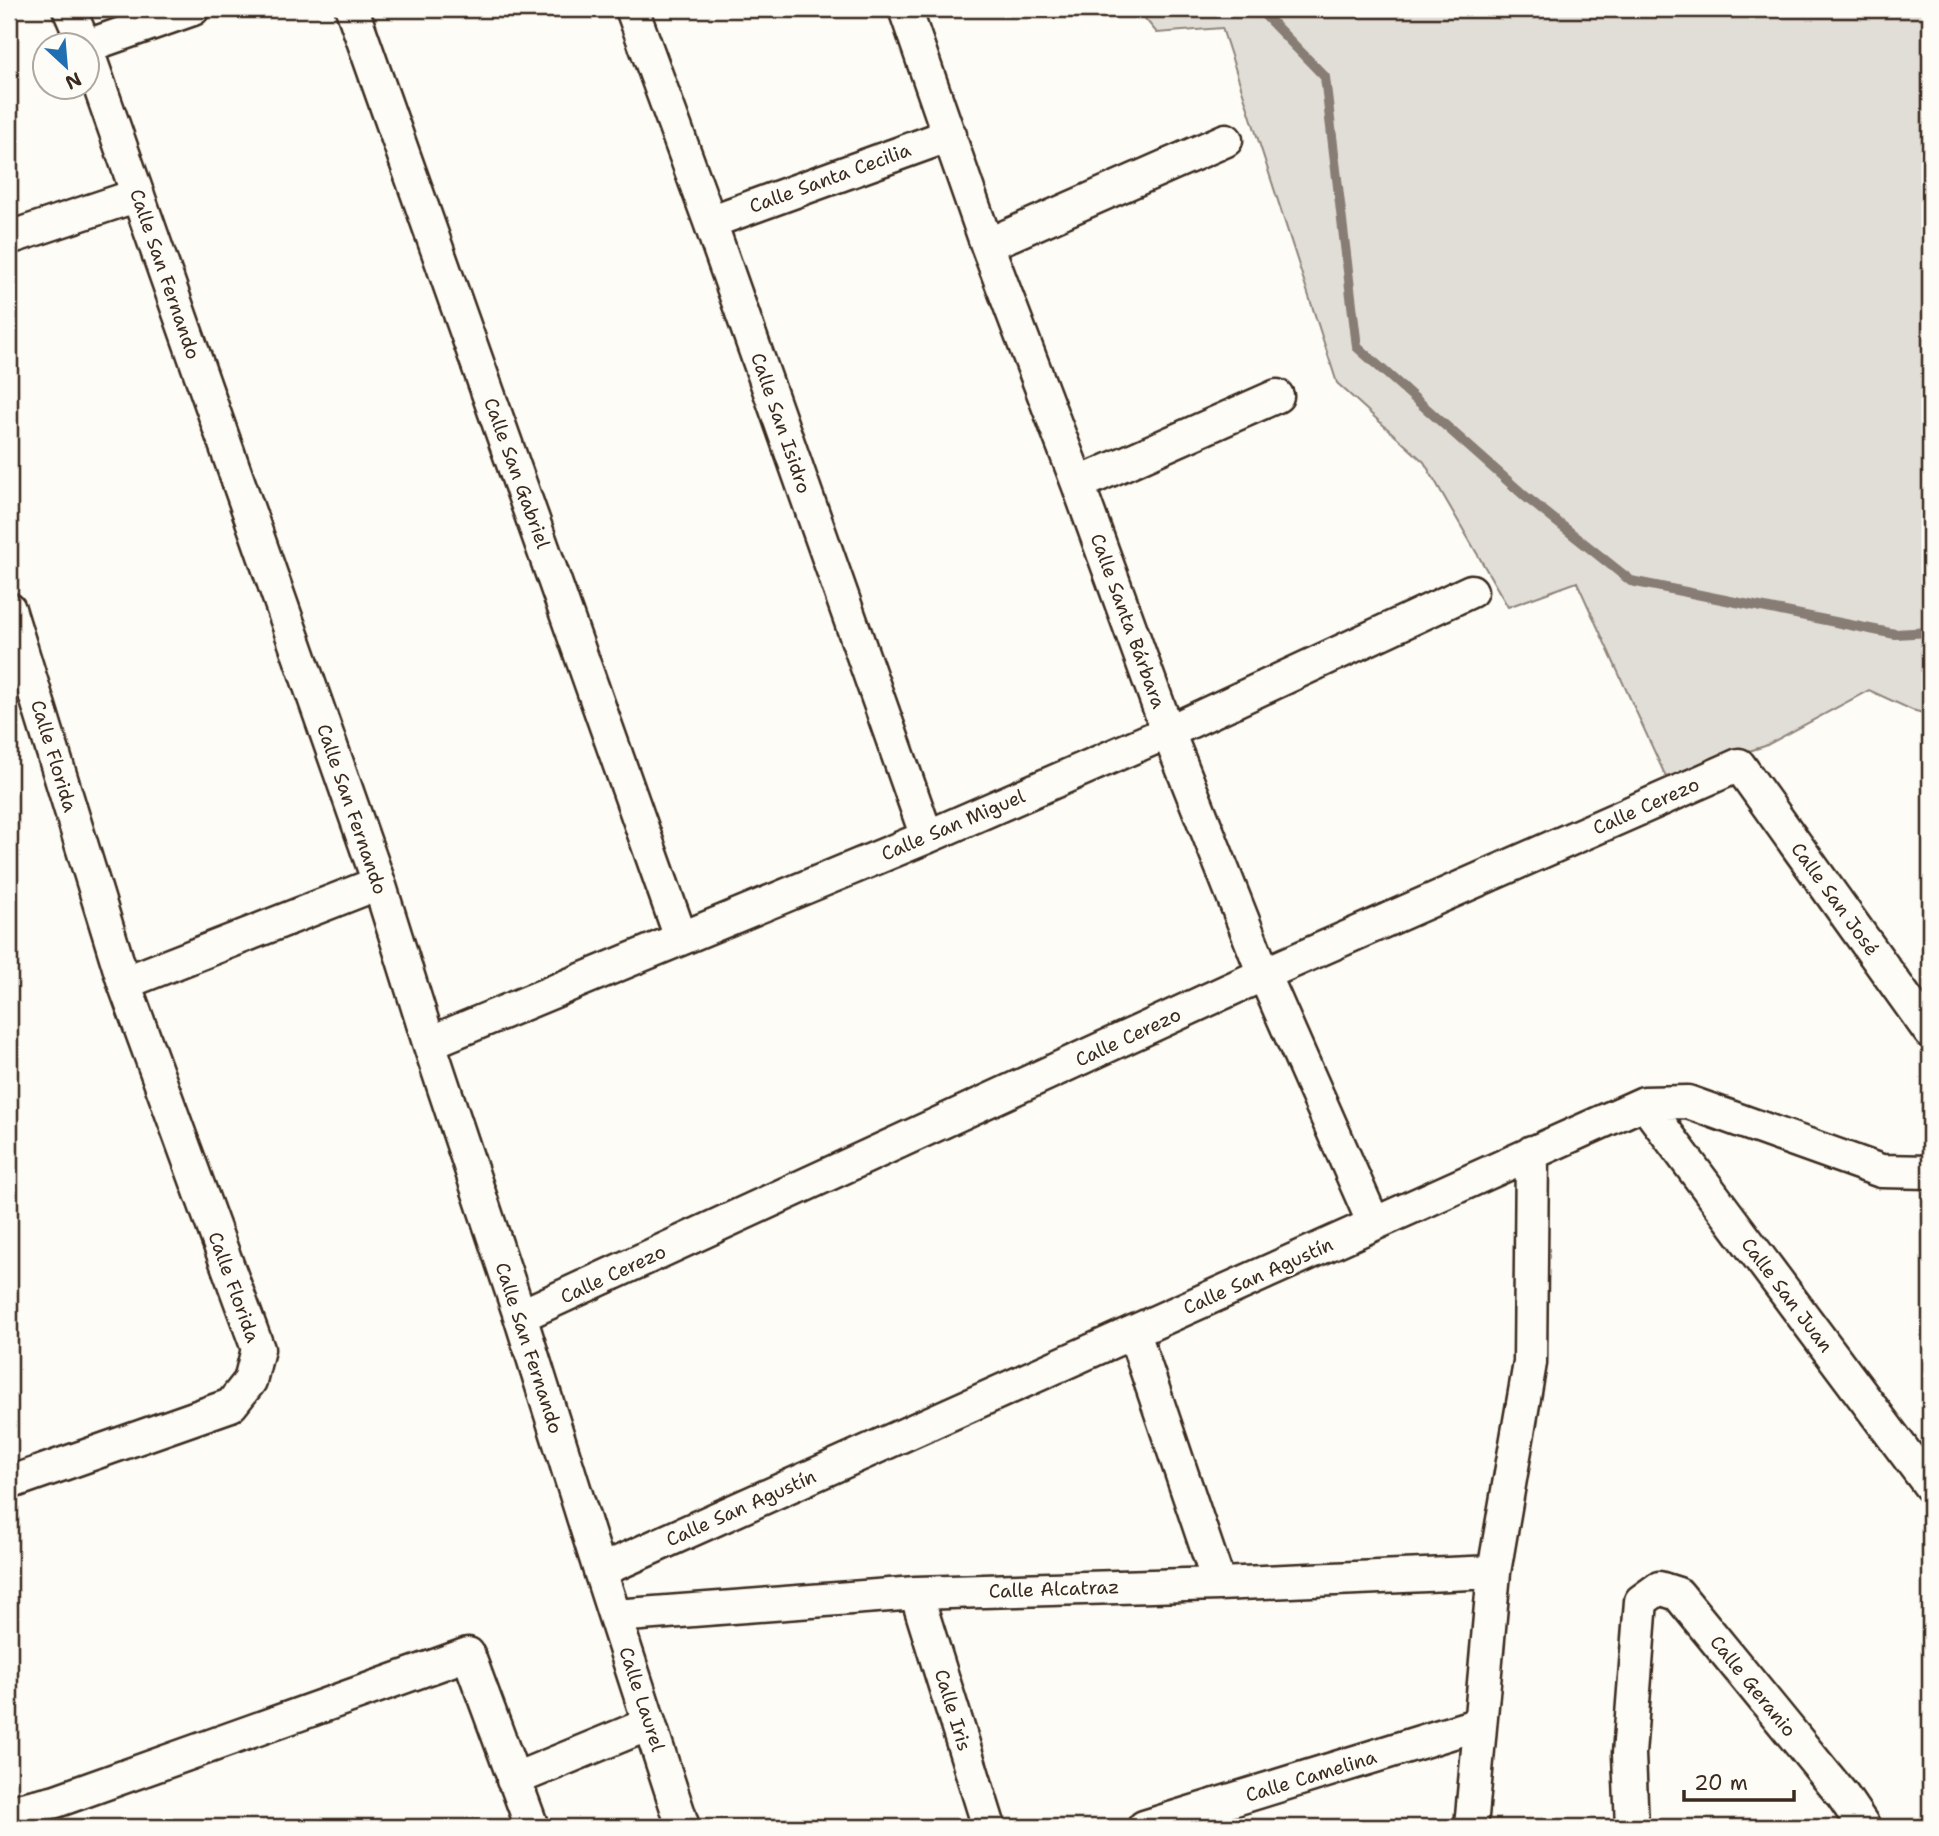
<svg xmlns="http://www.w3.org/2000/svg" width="1939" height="1836" viewBox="0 0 1939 1836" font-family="'Shantell Sans',sans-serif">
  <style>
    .green { fill: #e1ded7; stroke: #8e847a; stroke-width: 2 }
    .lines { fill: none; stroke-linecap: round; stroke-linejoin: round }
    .stream { stroke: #887d74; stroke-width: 10 }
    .street-casing { stroke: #3b2a1e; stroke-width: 37 }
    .street { stroke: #fdfcf7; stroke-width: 32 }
    .labels { text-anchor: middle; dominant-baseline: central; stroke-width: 5; stroke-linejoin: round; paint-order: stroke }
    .street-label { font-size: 19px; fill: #3b2a1e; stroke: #fdfcf7 }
  </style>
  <rect width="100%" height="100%" fill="#fdfcf7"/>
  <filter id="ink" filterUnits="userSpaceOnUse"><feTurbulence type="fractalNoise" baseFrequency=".0143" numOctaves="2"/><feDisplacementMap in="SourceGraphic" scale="14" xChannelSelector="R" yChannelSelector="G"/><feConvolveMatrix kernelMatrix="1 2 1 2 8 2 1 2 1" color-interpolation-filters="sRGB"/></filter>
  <g filter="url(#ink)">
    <path class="green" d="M1137 9H1930V715L1912 710 1869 690 1765 746 1666 777 1577 582 1508 607 1424 462 1337 383 1222 28 1157 33Z"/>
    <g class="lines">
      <path class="stream" d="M1259 9 1325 77 1357 347 1526 497 1631 581 1895 634 1930 632"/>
      <defs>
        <path id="street" d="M69 9 85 46
          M352 9 681 938
          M632 9 710 222 927 837
          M905 9 987 245 1078 484 1168 732 1264 974 1374 1224
          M87 46 193 9
          M88 53 379 883 429 1043 520 1316 600 1571 683 1827
          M710 222 950 135
          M9 238 138 195
          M987 245 1226 140
          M1078 484 1277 396
          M9 609 124 983 258 1349 250 1381 231 1405 9 1483
          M124 983 379 883
          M429 1043 927 837 1168 732 1471 591
          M1644 1103 1930 1486
          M520 1316 1264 974 1739 765 1930 1032
          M1134 1333 1219 1584
          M600 1571 1644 1103 1688 1102 1881 1171 1930 1172
          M916 1593 989 1827
          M615 1616 916 1593 1219 1584 1494 1572
          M513 1780 649 1724
          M9 1812 56 1801 468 1654 532 1827
          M1144 1827 1479 1724
          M1471 1827 1494 1572 1530 1363 1532 1152
          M1632 1827 1629 1754 1641 1601 1659 1588 1678 1594 1843 1796 1864 1827"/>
      </defs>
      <use href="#street" class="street-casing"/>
      <use href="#street" class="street"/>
    </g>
  </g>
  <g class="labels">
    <g class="street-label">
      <text transform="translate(830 178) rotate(-20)">Calle Santa Cecilia</text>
      <text transform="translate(165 274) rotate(71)">Calle San Fernando</text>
      <text transform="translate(781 423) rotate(71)">Calle San Isidro</text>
      <text transform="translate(517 473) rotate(70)">Calle San Gabriel</text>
      <text transform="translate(1128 621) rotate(70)">Calle Santa Bárbara</text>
      <text transform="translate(54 756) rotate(73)">Calle Florida</text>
      <text transform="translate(1646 806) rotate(-24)">Calle Cerezo</text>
      <text transform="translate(352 809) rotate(71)">Calle San Fernando</text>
      <text transform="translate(953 825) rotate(-23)">Calle San Miguel</text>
      <text transform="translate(1835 899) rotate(54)">Calle San José</text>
      <text transform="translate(1128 1037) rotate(-25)">Calle Cerezo</text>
      <text transform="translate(613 1274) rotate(-25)">Calle Cerezo</text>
      <text transform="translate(1258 1276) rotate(-24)">Calle San Agustín</text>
      <text transform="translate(234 1287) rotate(70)">Calle Florida</text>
      <text transform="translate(1787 1295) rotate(53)">Calle San Juan</text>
      <text transform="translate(529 1348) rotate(72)">Calle San Fernando</text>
      <text transform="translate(741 1508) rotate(-24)">Calle San Agustín</text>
      <text transform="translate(1054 1589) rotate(-2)">Calle Alcatraz</text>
      <text transform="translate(1753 1686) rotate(51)">Calle Geranio</text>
      <text transform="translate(642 1699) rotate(72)">Calle Laurel</text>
      <text transform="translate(953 1710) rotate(73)">Calle Iris</text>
      <text transform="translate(1311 1776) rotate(-17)">Calle Camelina</text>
    </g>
  </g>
  <rect width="1939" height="1836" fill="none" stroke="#fdfcf7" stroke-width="35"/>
  <rect x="18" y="18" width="1904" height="1801" fill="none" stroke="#3b2a1e" stroke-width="2.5" filter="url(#ink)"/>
  <g transform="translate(66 66) rotate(154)"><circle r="33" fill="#fdfcf7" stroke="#afa8a0" stroke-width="2"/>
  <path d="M0-5L12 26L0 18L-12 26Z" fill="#1f6fb2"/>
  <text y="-10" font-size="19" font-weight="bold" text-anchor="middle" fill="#3b2a1e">N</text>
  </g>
  <path d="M1684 1790v10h110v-10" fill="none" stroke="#3b2a1e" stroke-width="3.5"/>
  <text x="1694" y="1790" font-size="21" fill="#3b2a1e" stroke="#fdfcf7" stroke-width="5" paint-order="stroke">20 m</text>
</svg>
